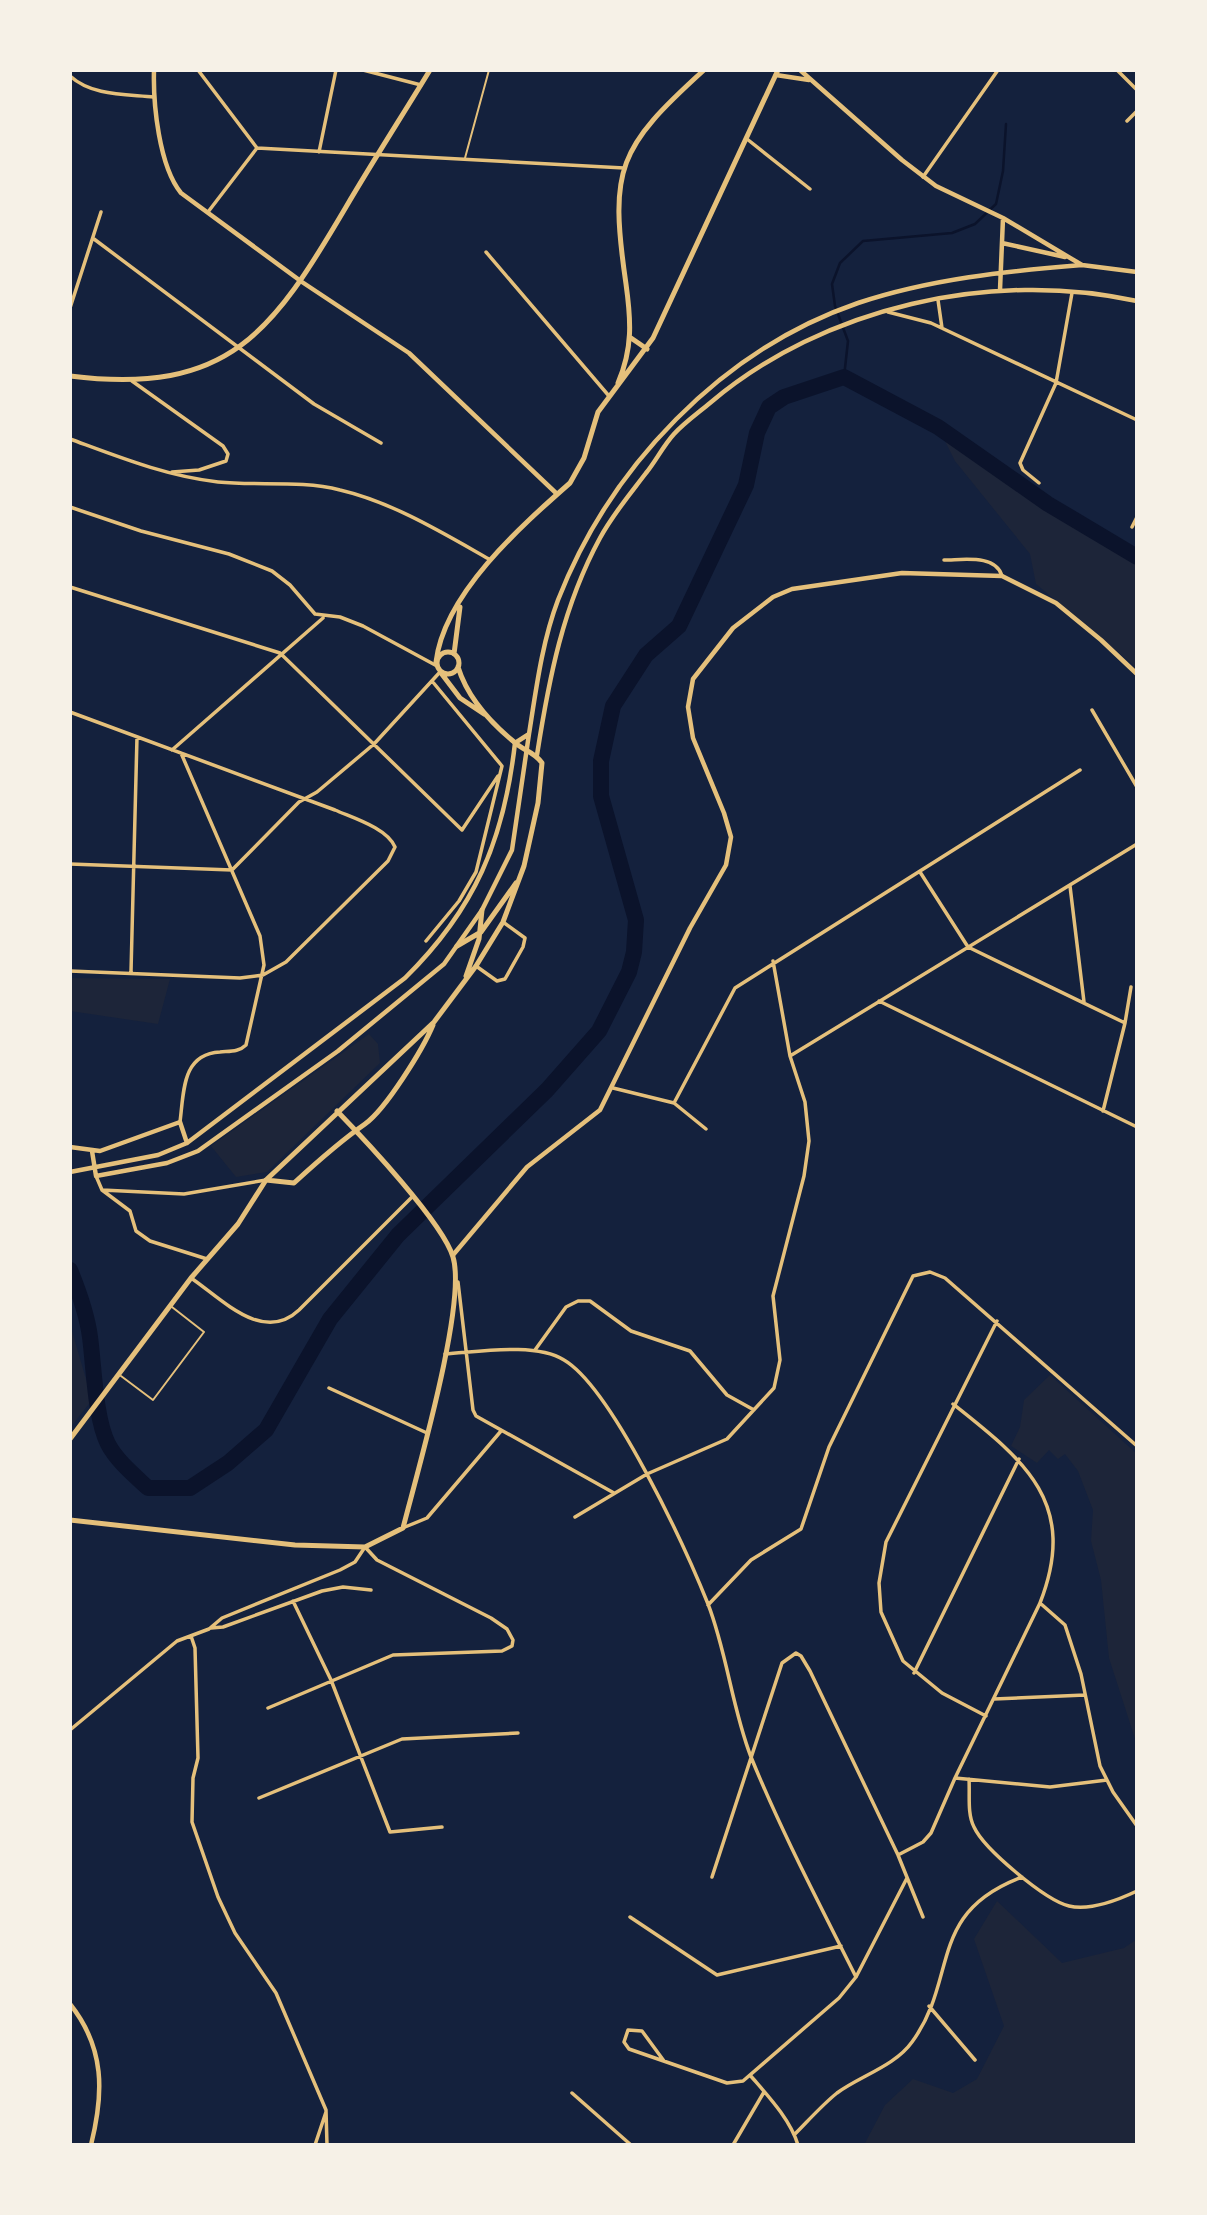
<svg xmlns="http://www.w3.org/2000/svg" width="1207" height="2215" viewBox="0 0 1207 2215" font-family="Lato,sans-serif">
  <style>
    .green { fill: #1d2539 }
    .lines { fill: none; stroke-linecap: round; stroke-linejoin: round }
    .stream { stroke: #0b132b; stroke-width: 2.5 }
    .river { stroke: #0b132b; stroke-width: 16 }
    .service { stroke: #e5c07b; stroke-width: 2 }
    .minor { stroke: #e5c07b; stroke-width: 3.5 }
    .tertiary { stroke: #e5c07b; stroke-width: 4.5 }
    .secondary { stroke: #e5c07b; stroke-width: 5 }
  </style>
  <rect width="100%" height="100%" fill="#14213d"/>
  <path class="green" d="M938 427 1048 504 1137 557V668L1036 584 1030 554 955 461Z
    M70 978 170 979 158 1024 70 1011Z
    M369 1034 378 1044 380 1063 267 1172 236 1177 211 1146Z
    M70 1324 92 1400 70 1428Z
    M1050 1375 1137 1454V1745L1109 1658 1101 1580 1091 1541 1093 1510 1078 1471 1065 1454 1058 1459 1049 1450 1037 1463 1011 1446 1020 1427 1024 1400Z
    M997 1901 1062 1963 1124 1948 1137 1939V2145H864L885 2105 913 2079 953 2093 977 2079 1004 2026 974 1939Z"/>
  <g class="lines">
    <path class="stream" d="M844 377 848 341 835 306 832 284 840 263 863 241 952 233 975 224 996 204 1003 171 1006 124"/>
    <path class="river" d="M70 1270C79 1292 87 1314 90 1337 94 1367 95 1418 108 1444 117 1461 134 1475 148 1488H190L228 1463 266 1430 330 1319 398 1235 547 1090 599 1031 629 972 634 952 636 920 601 796V761L613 706 646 655 679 626 746 485 757 433 769 407 784 397 844 377 938 427 1048 504 1137 557"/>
    <path class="service" d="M465 158 489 70
      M121 1376 153 1400 204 1332 172 1307"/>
    <path class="minor" d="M198 70 257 148 624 168
      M363 70 421 85
      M1117 70 1137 90
      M70 76C92 96 125 94 154 97
      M1127 121 1137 111
      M747 139 810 189
      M319 152 336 70
      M923 177 998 70
      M208 212 257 148
      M94 239 314 404 381 443
      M486 252 609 396
      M938 300 942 328
      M70 308 101 212
      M888 312 931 323 1137 420
      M132 381 223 446 228 454 226 461 199 470 172 472
      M70 439C119 457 166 476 218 482 258 486 301 480 340 490 392 502 443 533 489 559
      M1039 483 1023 470 1020 463 1056 383 1072 293
      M70 507 141 531 229 554 272 571 290 585 315 614 340 617 363 626 437 666
      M1132 527 1137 517
      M944 560C963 560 996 554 1002 576
      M70 587 280 653 462 830 498 776
      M1092 710 1137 787
      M70 712 335 810C353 818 387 828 395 847L388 861 286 962 263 975 240 978 70 971
      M172 750 323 618
      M70 864 232 870 299 802 317 792 374 744 440 672
      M920 872 968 947 1125 1023
      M1070 886 1084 1002
      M426 941 459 901 476 872 502 766 432 681
      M476 966 497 981 505 979 523 947 525 938 503 922
      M131 972 137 737
      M879 1001 1137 1127
      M790 1056 1137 844
      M613 1088 674 1103 706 1129
      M674 1103 735 988 1080 770
      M1103 1111 1125 1023 1131 987
      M180 1122C184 1091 182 1054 220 1052 230 1051 239 1052 246 1045L264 965 260 936 181 753
      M96 1176 102 1190 130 1211 136 1231 150 1241 207 1259
      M102 1190 184 1194 266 1180
      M191 1278C222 1299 263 1344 299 1310L412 1197
      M458 1282 473 1410 476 1416 614 1493
      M535 1350 566 1307 578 1301H590L631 1331 690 1351 727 1395 754 1410
      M445 1354C478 1352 535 1342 564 1360 612 1388 686 1549 708 1604 727 1653 732 1708 751 1757 781 1831 820 1905 856 1977
      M329 1388 427 1433
      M575 1517 647 1474 727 1439 774 1388 780 1360 773 1296 804 1176 809 1141 805 1102 790 1056 773 961
      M405 1527 427 1518 501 1431
      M293 1601 331 1680 390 1832 442 1827
      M1040 1603 1065 1625 1081 1674 1100 1766 1113 1792 1137 1826
      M708 1605 751 1560 801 1529 829 1447 913 1276 930 1272 945 1278 1137 1446
      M211 1628 223 1627 322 1591 343 1587 371 1590
      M191 1636 195 1648 198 1758 193 1778 192 1822 218 1897 235 1933 276 1993 326 2110 327 2145
      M914 1673 1019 1459
      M994 1699 1085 1695
      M986 1716 942 1693 903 1661 881 1612 879 1583 886 1542 997 1321
      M70 1730 177 1641 209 1629 222 1618 340 1570 355 1562 365 1547 377 1560 491 1618 507 1629 513 1640 512 1646 502 1651 393 1655 268 1708
      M955 1778 1050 1787 1107 1780
      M969 1779C970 1794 967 1814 974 1827 984 1849 1045 1900 1069 1906 1090 1911 1118 1900 1137 1891
      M259 1798 402 1739 518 1733
      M898 1855 923 1842 931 1833 955 1778 1040 1603C1079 1503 1025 1461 953 1404
      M712 1877 782 1663 796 1653 801 1656 810 1671 898 1855 923 1917
      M630 1917 717 1975 841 1946
      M929 2006 975 2060
      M664 2061 642 2031 628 2030 624 2042 629 2049 727 2083 743 2081 839 1998 856 1977 907 1878
      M750 2075C768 2096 790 2119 798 2145
      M572 2093 631 2145
      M795 2134C808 2121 822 2105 837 2093 860 2076 895 2066 912 2042 959 1978 926 1913 1022 1877
      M315 2145 326 2112
      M733 2145 764 2092"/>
    <path class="tertiary" d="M154 70C153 104 159 166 181 193L302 282 409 353 557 494
      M800 70 902 160 936 186 1003 218 1082 265 1137 272
      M776 75 809 80
      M1002 243 1065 257
      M1000 290 1003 218
      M537 755C549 678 563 606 600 538 613 514 630 494 646 473 656 461 663 446 674 434 684 423 698 413 710 403 823 307 992 269 1137 301
      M70 1147 100 1151 180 1122 187 1143
      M92 1151 96 1176 167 1163 198 1151 338 1051 444 964 482 910 512 850 529 734
      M70 1172 158 1155 187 1143 405 978C475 909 504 840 515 743L529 734C536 690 542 642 558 600 610 467 721 350 858 303 930 279 1007 271 1082 265
      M453 1255 527 1167 600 1110 690 928 726 865 731 837 724 813 693 738 688 707 693 679 733 628 773 597 792 589 902 573 1002 576 1056 603 1101 640 1137 674
      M70 2004C105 2048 104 2093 91 2145"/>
    <path class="secondary" d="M631 338 647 349
      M70 376C230 396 273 331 346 207 373 161 402 116 430 70
      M618 383C633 348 631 320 626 284 609 168 618 148 704 70
      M437 663a11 11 0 1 1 22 0a11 11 0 1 1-22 0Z
      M454 654 460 607
      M436 662C444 594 520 527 570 483L584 458 598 412 653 338 778 70
      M441 673 460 698 484 714
      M457 946 481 932 516 883
      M466 976 479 939 482 910
      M266 1180 294 1183C318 1161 339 1142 365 1124 386 1109 423 1049 433 1025
      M70 1439 191 1278 238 1224 266 1180 434 1022 476 966 503 922 524 866 538 803 542 763C534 751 523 751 513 741 490 722 467 696 458 667
      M70 1520 295 1545 365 1547 403 1528C417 1473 467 1303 453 1257 443 1223 365 1140 337 1111"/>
  </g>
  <rect width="1207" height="2215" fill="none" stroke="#f6f1e7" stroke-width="144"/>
</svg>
